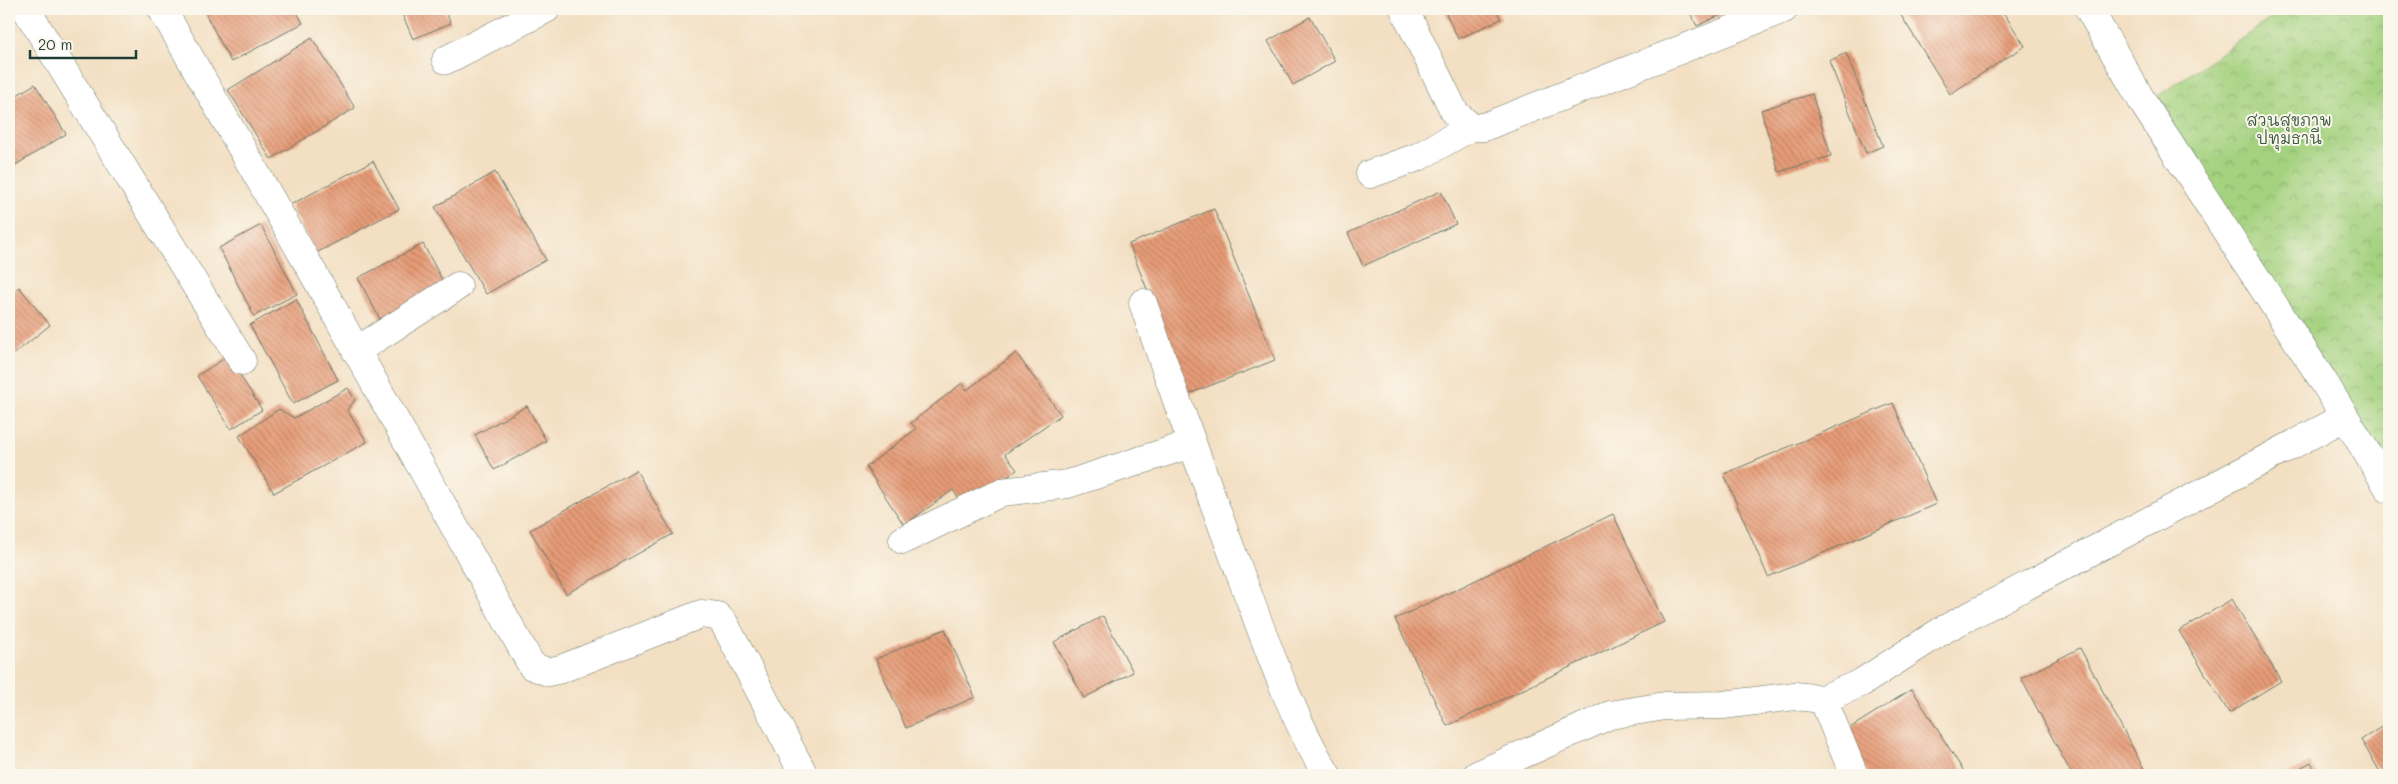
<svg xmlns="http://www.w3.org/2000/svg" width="2398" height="784" viewBox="0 0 2398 784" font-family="Mali,'Playpen Sans Thai',sans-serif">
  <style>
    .park { fill: url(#park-crowns); stroke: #62885a }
    .building { fill: url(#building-back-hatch) }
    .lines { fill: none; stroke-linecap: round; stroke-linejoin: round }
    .minor-casing { stroke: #697666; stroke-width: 29 }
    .minor { stroke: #fff; stroke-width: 28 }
    .labels { text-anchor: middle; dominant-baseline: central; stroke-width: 4; stroke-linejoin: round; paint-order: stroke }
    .park-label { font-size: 16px; fill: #3a5b43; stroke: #fbf7ec }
  </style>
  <defs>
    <pattern id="park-crowns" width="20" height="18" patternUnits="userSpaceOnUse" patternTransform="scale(1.25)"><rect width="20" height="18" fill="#a4d27f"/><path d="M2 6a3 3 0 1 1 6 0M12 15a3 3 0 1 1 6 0" fill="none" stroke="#85ac69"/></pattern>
    <pattern id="building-back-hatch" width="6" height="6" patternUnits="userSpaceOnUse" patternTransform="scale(1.25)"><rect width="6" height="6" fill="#e79b77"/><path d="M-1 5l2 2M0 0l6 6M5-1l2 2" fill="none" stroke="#bb8062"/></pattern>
  </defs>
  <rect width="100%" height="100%" fill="#fbf7ec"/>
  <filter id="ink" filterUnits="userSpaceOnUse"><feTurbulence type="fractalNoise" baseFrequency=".02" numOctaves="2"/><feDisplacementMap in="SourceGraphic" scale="10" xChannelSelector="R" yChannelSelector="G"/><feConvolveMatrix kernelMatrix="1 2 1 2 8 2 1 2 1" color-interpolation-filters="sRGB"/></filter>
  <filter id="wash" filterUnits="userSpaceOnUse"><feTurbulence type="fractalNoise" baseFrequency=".0096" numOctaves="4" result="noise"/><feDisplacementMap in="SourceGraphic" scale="20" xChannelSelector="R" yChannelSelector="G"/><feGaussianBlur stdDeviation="1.12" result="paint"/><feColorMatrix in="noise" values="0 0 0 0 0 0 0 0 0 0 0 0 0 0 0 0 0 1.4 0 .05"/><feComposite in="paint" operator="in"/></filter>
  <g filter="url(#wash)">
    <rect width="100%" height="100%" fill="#f3dfc2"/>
    <path class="park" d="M2285 9H2389V471L2152 100Z"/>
    <g id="blocks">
      <path class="building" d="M203 9H295L303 23 231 62Z
        M400 9H444L451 23 413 39Z
        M1444 9H1496L1501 19 1458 39Z
        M1688 9H1733L1697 26Z
        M1897 9H2001L2025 46 1950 94Z
        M1310 17 1335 61 1293 85 1268 41Z
        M312 38 355 108 271 159 228 90Z
        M1846 53 1883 146 1866 153 1829 61Z
        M35 84 66 134 9 169V100Z
        M1812 94 1831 156 1779 172 1761 110Z
        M373 161 399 209 316 253 290 205Z
        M495 172 546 260 486 294 435 207Z
        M1441 191 1456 224 1363 266 1348 233Z
        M1214 209 1275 360 1189 394 1129 244Z
        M261 225 297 294 254 316 219 248Z
        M423 244 446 287 381 321 358 278Z
        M19 287 50 325 9 358V295Z
        M296 299 338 380 293 404 250 325Z
        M1016 353 1061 415 1005 454 1017 470 964 507 953 490 904 525 866 467 916 429 911 423 962 383 967 390Z
        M228 356 262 410 231 429 197 376Z
        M348 388 355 400 347 410 367 442 274 493 239 436 279 409 294 418Z
        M1893 403 1936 504 1768 577 1724 474Z
        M527 406 546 441 494 470 475 435Z
        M636 470 673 534 566 594 530 530Z
        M1613 514 1664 622 1447 726 1395 619Z
        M2232 599 2281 681 2229 713 2179 631Z
        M1103 616 1133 672 1084 698 1054 642Z
        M945 629 975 697 906 728 876 659Z
        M2080 648 2147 775H2072L2021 678Z
        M1912 689 1966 775H1869L1842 733Z
        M2389 722V775H2382L2361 740Z
        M2311 762 2318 775H2287Z"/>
    </g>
  </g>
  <g filter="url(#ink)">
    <use href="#blocks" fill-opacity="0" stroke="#697666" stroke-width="1"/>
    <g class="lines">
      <defs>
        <path id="minor" d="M26 9 242 361
          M162 9 316 278 532 666 548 672 561 669 701 614 717 616 724 623 804 775
          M1404 9 1455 113 1471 127H1484L1784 9
          M2089 9 2145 106 2322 379 2389 489
          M446 60 546 9
          M1370 174 1418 157 1471 127
          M1143 303C1175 397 1209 491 1244 584 1268 648 1292 717 1327 775
          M356 351 458 286
          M903 540 1002 492 1068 484 1191 444
          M1823 699 1854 775
          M1477 775 1610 715 1665 706 1723 705 1795 696 1823 699 1861 683 1943 630 2345 417"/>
      </defs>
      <use href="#minor" class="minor-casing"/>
      <use href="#minor" class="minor"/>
    </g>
  </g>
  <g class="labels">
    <g class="park-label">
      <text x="2289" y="119">สวนสุขภาพ<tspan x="2289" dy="18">ปทุมธานี</tspan></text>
    </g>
  </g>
  <rect width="2398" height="784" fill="none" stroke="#fbf7ec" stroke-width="30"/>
  <path d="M30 50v8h106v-8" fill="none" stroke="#1f3d34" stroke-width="2.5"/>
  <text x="38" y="50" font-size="15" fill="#1f3d34" stroke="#fbf7ec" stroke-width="4" paint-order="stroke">20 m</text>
</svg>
